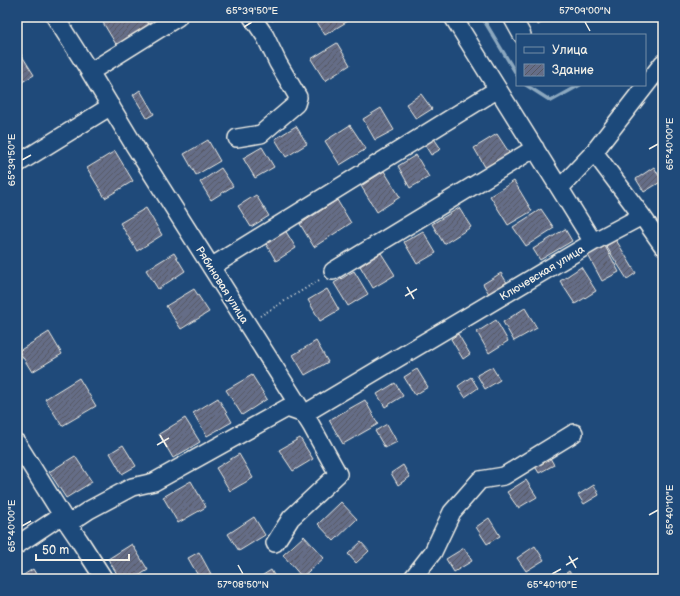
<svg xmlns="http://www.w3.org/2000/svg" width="680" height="596" viewBox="0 0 680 596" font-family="'Balsamiq Sans',sans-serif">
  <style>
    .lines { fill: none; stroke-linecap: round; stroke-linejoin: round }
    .stream { stroke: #8ca8bf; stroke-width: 3.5 }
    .building { fill: url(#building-hatch); stroke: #f4f1e8 }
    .minor-casing { stroke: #f4f1e8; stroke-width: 20 }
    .path { stroke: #f4f1e8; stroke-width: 2; stroke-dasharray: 1 3; stroke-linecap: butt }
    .minor { stroke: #1f4a7a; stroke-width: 17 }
    .ticks { fill: none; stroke: #f4f1e8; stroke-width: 1.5 }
    .labels { text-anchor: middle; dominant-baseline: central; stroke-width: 3.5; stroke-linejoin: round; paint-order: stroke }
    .street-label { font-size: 11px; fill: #f4f1e8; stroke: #1f4a7a }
    .neatline { fill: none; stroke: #f4f1e8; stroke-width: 1.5 }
    .ticks-label { font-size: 10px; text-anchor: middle; fill: #f4f1e8 }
  </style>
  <defs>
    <pattern id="building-hatch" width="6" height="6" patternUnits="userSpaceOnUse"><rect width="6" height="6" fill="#656d87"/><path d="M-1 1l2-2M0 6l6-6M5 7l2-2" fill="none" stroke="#565963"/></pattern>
  </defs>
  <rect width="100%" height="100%" fill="#1f4a7a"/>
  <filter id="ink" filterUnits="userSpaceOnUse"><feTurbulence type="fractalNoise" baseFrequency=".025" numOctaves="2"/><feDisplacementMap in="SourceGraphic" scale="8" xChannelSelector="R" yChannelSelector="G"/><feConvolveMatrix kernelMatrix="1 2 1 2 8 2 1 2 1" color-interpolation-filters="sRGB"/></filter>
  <g filter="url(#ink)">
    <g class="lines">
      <path class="stream" d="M482 17 517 75
        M655 81 663 88
        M526 85 551 101 580 85"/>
    </g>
    <path class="building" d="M108 17H144L150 26 117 46 102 21Z
      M270 17H279L272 21Z
      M314 17H346L348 21 325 35Z
      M533 17H551L538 25Z
      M337 43 350 65 325 81 311 59Z
      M17 48 34 75 17 85Z
      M140 90 154 114 147 118 133 95Z
      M421 94 432 109 416 119 406 104Z
      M381 108 394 130 375 140 363 119Z
      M350 125 366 149 340 165 325 141Z
      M296 126 307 144 286 157 275 139Z
      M497 134 512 157 488 172 474 148Z
      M433 137 441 149 431 155 423 142Z
      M208 140 220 161 196 175 184 154Z
      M262 147 274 167 255 178 243 158Z
      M115 151 133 181 105 198 87 168Z
      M416 155 429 177 410 188 398 166Z
      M654 167 662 181 644 192 636 179Z
      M221 168 233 186 211 200 200 182Z
      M384 171 400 197 377 212 361 186Z
      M514 181 532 211 508 225 490 196Z
      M256 195 269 216 251 227 238 206Z
      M337 200 351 223 314 247 300 224Z
      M146 208 162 235 137 251 120 223Z
      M459 208 471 227 444 244 432 224Z
      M541 209 554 228 526 246 513 227Z
      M565 229 572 241 540 260 533 249Z
      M285 230 296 248 276 261 265 242Z
      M423 231 436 253 417 264 404 242Z
      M616 240 636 273 627 279 606 246Z
      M605 246 619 272 602 281 588 255Z
      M174 253 185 271 158 289 146 270Z
      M381 253 395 275 373 288 360 266Z
      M581 267 596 291 575 304 560 281Z
      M354 271 368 294 348 306 334 283Z
      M501 273 509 286 491 297 483 284Z
      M194 289 209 312 181 329 166 306Z
      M327 289 339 310 320 321 308 300Z
      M525 308 537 328 514 341 503 322Z
      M496 320 508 341 489 353 477 332Z
      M49 332 62 354 32 372 19 351Z
      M458 334 470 354 463 359 451 339Z
      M316 341 328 362 305 375 293 355Z
      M492 367 500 380 485 389 477 375Z
      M417 369 428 387 415 395 404 377Z
      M252 375 267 399 242 415 226 390Z
      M471 377 478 388 465 397 458 386Z
      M79 378 96 406 62 426 45 399Z
      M395 383 403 396 385 407 377 394Z
      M218 398 232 422 207 436 193 413Z
      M365 400 378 424 343 444 329 420Z
      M185 418 200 442 173 458 159 434Z
      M387 424 397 442 385 448 375 431Z
      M300 438 313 459 293 471 279 450Z
      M123 445 136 466 122 474 110 453Z
      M239 454 253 478 230 491 216 468Z
      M75 456 92 482 66 498 49 472Z
      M549 456 554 465 539 473 534 465Z
      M403 465 410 477 398 485 391 473Z
      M526 480 537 497 518 508 507 492Z
      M191 481 206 507 178 523 163 497Z
      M594 485 599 495 584 504 578 495Z
      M341 502 357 519 334 541 318 524Z
      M254 517 265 535 239 551 228 534Z
      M489 518 500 536 487 544 476 527Z
      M43 534 46 538 36 545 33 540Z
      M304 536 324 558 302 577 283 555Z
      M361 542 369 551 356 563 348 554Z
      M132 544 148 570 133 579H120L108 559Z
      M535 546 544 560 526 571 517 558Z
      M464 548 472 561 454 572 446 559Z
      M199 552 211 574 203 579H200L188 558Z
      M33 569 39 579H23L22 576Z
      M271 570 276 579H257Z
      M569 571 574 579H558Z"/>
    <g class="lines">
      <defs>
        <path id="minor" d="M55 17 90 72 134 145 311 425 338 474 291 518 275 543
          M512 17 522 35
          M90 72 178 17
          M237 138 261 134 296 104 298 97 278 63 265 36 252 17
          M594 152 642 216 663 246
          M17 164 111 106
          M560 188 594 152 663 63
          M593 242 642 216
          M211 267 498 89
          M333 271 535 148
          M17 443 62 515 79 540 104 579
          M68 524 89 510 132 487 154 482 287 408 304 414 593 242 453 17
          M17 545 62 515
          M412 579 433 552 452 512 480 480 504 476 574 433"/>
      </defs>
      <use href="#minor" class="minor-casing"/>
      <path class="path" d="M260 316 321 279"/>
      <use href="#minor" class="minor"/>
    </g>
  </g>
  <path class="ticks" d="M585 22 590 31M244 27 252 22M649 149 658 144M22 160 31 155M407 287 414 299M405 296 417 289M160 435 167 447M157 445 169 438M649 515 658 510M22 526 31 521M569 556 576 568M238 565 243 574M566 565 578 558M552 574 561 569"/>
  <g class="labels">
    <g class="street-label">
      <text transform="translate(542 273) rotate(-31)">Ключевская улица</text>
      <text transform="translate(222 285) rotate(58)">Рябиновая улица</text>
    </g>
  </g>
  <rect width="680" height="596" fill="none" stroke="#1f4a7a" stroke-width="44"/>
  <rect x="516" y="34" width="130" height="52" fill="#1f4a7a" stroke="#748da6"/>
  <rect x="524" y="47" width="20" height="6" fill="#1f4a7a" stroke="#748da6"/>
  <text x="552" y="54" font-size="12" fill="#f4f1e8">Улица</text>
  <rect x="524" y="64" width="20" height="12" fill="url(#building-hatch)" stroke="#748da6"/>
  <text x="552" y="74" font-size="12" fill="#f4f1e8">Здание</text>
  <path d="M36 554v6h93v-6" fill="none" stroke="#f4f1e8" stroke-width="2"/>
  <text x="42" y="554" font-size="12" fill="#f4f1e8" stroke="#1f4a7a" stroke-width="3" paint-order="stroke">50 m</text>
  <rect x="22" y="22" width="636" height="552" class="neatline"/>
  <g class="ticks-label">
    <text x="252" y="14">65°39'50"E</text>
    <text x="585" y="14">57°09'00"N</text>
    <text transform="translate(669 144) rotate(-90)" y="4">65°40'00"E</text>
    <text transform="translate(11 160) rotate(-90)" y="4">65°39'50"E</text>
    <text transform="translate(669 510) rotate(-90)" y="4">65°40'10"E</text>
    <text transform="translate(11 526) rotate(-90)" y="4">65°40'00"E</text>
    <text x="243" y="588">57°08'50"N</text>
    <text x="552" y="588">65°40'10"E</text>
  </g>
</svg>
